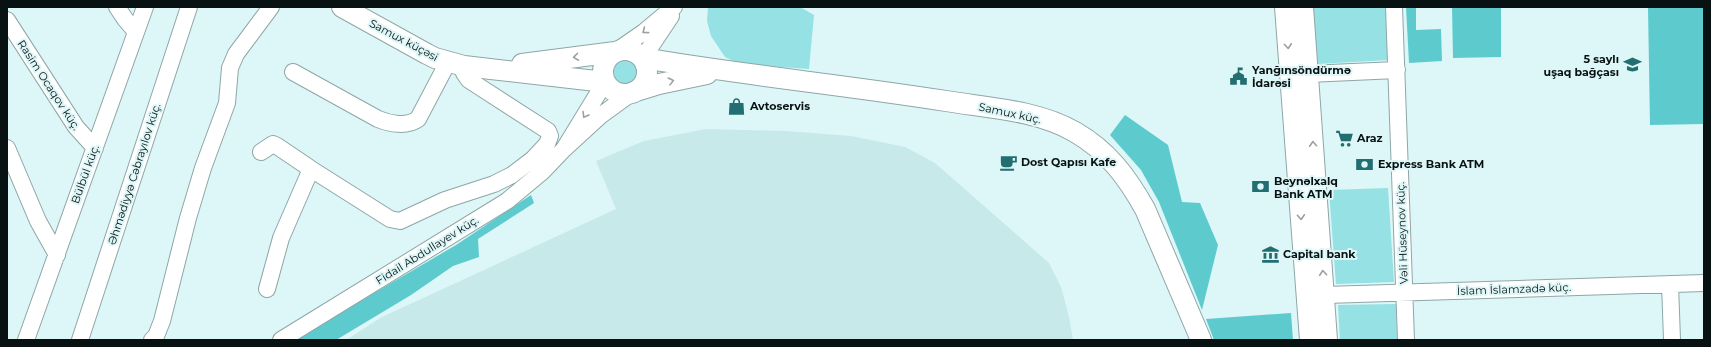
<svg xmlns="http://www.w3.org/2000/svg" width="1711" height="347" viewBox="0 0 1711 347" font-family="Montserrat,sans-serif">
  <style>
    .built { fill: #c7e9ea }
    .green { fill: #95e1e4 }
    .forest { fill: #5dcace }
    .lines { fill: none; stroke-linecap: round; stroke-linejoin: round }
    .minor-casing { stroke: #8fa6a6; stroke-width: 18 }
    .major-casing { stroke: #8fa6a6; stroke-width: 22 }
    .minor { stroke: #fff; stroke-width: 16 }
    .major { stroke: #fff; stroke-width: 20 }
    .oneway { stroke: #9da0a0 }
    .labels { text-anchor: middle; dominant-baseline: central; stroke-width: 4; stroke-linejoin: round; paint-order: stroke }
    .street-label { font-size: 11px; fill: #091212; stroke: #ddf6f7 }
    .poi-label { font-size: 11px; font-weight: bold; fill: #091212; stroke: #ddf6f7; text-anchor: start }
  </style>
  <rect width="100%" height="100%" fill="#ddf6f7"/>
  <path class="built" d="M706 129 785 131 851 136 905 147 935 163 1049 263 1061 287 1069 317 1073 340H346L382 317 616 209 596 161 644 141Z"/>
  <path class="green" d="M708 7H800L814 15 809 69 739 64 725 57 711 36 707 21Z
    M1312 7H1386L1389 60 1317 64Z
    M614 72a12 12 0 1 1 24 0a12 12 0 1 1-24 0Z
    M1388 188 1394 282 1336 284 1329 190Z
    M1396 304 1397 340H1340L1338 305Z"/>
  <path class="forest" d="M1406 7H1416V30L1441 29 1442 61 1409 63Z
    M1452 7H1501V57L1453 58Z
    M1704 7V124L1650 125 1648 8Z
    M1125 115 1168 145 1182 202 1200 203 1218 245 1202 310 1159 202 1141 170 1110 135Z
    M531 195 534 203 478 239 479 257 453 266 411 295 336 340H294L456 245Z
    M1291 313 1293 340H1214L1206 319Z"/>
  <g class="lines">
    <defs>
      <path id="minor" d="M117 7 125 19 136 32
        M1394 7 1406 340
        M7 20 76 127 95 148
        M615 52 644 32 674 7
        M643 58 671 16
        M293 72 378 119C390 124 407 127 418 119L448 62
        M1308 74 1397 70
        M605 82 564 149 600 116 633 92
        M7 148 38 221 57 255
        M261 152 273 144 277 146 311 169
        M1670 284 1672 340
        M267 289 281 238 311 169 390 219 400 221 445 200 494 184 512 175 533 159 547 144 550 136 548 131 469 80 464 73V66
        M1325 295 1704 283
        M26 340 145 7
        M80 340 189 7
        M152 340 156 336 162 321 188 218 203 168 227 103 230 68 236 54 271 7
        M281 340 507 201 543 171 564 149"/>
      <path id="major" d="M342 7 427 54 435 58 464 66 605 82
        M1285 7 1310 340
        M1303 7 1327 340
        M603 72a22 22 0 1 1 44 0a22 22 0 1 1-44 0Z
        M643 58C743 75 845 85 946 101 988 108 1037 110 1075 132 1108 151 1127 177 1145 209L1201 340
        M522 64 615 52
        M633 92 659 84 707 74"/>
    </defs>
    <use href="#minor" class="minor-casing"/>
    <use href="#major" class="major-casing"/>
    <use href="#minor" class="minor"/>
    <use href="#major" class="major"/>
  </g>
  <defs><path id="oneway-chevron" d="M-2-3.5L2.5 0L-2 3.5" fill="none" stroke-width="1.6" stroke-linecap="round" stroke-linejoin="round"/></defs>
  <g class="oneway">
    <use href="#oneway-chevron" transform="translate(645 31) rotate(143)"/>
    <use href="#oneway-chevron" transform="translate(1288 46) rotate(86)"/>
    <use href="#oneway-chevron" transform="translate(576 57) rotate(172)"/>
    <use href="#oneway-chevron" transform="translate(671 81) rotate(-14)"/>
    <use href="#oneway-chevron" transform="translate(585 115) rotate(121)"/>
    <use href="#oneway-chevron" transform="translate(1313 144) rotate(-94)"/>
    <use href="#oneway-chevron" transform="translate(1301 217) rotate(86)"/>
    <use href="#oneway-chevron" transform="translate(1323 273) rotate(-95)"/>
  </g>
  <defs>
    <symbol id="school-bare" viewBox="-9 -9 18 18"><path d="M0-5L7-2L0 1L-7-2ZM-4 1L0 2.5L4 1V4Q0 6-4 4Z" fill="#236e71" stroke="#ddf6f7" stroke-width="2.5" paint-order="stroke"/></symbol>
    <symbol id="civic-bare" viewBox="-9 -9 18 18"><path d="M-.6-6.5H3V-4.5H.6V-3L4-1V1h2V6H-6V1h2V-1L-.6-3ZM-1.2 2.5V6h2.4V2.5Z" fill="#236e71" stroke="#ddf6f7" stroke-width="2.5" paint-order="stroke"/></symbol>
    <symbol id="shop-bare" viewBox="-9 -9 18 18"><path d="M-5-2.5h2.3a2.7 3.5 0 0 1 5.4 0H5L5.5 6h-11ZM-1.5-2.5h3a1.5 2.3 0 0 0-3 0Z" fill="#236e71" stroke="#ddf6f7" stroke-width="2.5" paint-order="stroke"/></symbol>
    <symbol id="supermarket-bare" viewBox="-9 -9 18 18"><path d="M-6-5.5h2.5l.6 2H6L4.5 2H-2.5L-4.4-4H-6ZM-1.5 3.2a1.3 1.3 0 1 0 .1 0ZM3 3.2a1.3 1.3 0 1 0 .1 0Z" fill="#236e71" stroke="#ddf6f7" stroke-width="2.5" paint-order="stroke"/></symbol>
    <symbol id="cafe-bare" viewBox="-9 -9 18 18"><path d="M-5.5-4.5H6V0H3Q3 3.5 0 3.5H-2.5Q-5.5 3.5-5.5 0ZM3-3.2v2h1.7v-2ZM-6 4.5H4V6H-6Z" fill="#236e71" stroke="#ddf6f7" stroke-width="2.5" paint-order="stroke"/></symbol>
    <symbol id="bank-bare" viewBox="-9 -9 18 18"><path d="M-6-4H6V4H-6ZM0-2.3a2.3 2.3 0 1 0 0 4.6a2.3 2.3 0 1 0 0-4.6Z" fill="#236e71" stroke="#ddf6f7" stroke-width="2.5" paint-order="stroke"/></symbol>
    <symbol id="museum-bare" viewBox="-9 -9 18 18"><path d="M0-6L6-3V-2H-6V-3ZM-5-1h2V3h-2ZM-1-1h2V3h-2ZM3-1h2V3H3ZM-6 4H6V6H-6Z" fill="#236e71" stroke="#ddf6f7" stroke-width="2.5" paint-order="stroke"/></symbol>
  </defs>
  <g fill-rule="evenodd">
    <use href="#school-bare" x="1620" y="52" width="25" height="25"/>
    <use href="#civic-bare" x="1226" y="64" width="25" height="25"/>
    <use href="#shop-bare" x="724" y="94" width="25" height="25"/>
    <use href="#supermarket-bare" x="1332" y="126" width="25" height="25"/>
    <use href="#cafe-bare" x="996" y="150" width="25" height="25"/>
    <use href="#bank-bare" x="1352" y="152" width="25" height="25"/>
    <use href="#bank-bare" x="1248" y="174" width="25" height="25"/>
    <use href="#museum-bare" x="1258" y="242" width="25" height="25"/>
  </g>
  <g class="labels">
    <g class="street-label">
      <text transform="translate(404 40) rotate(28)">Samux küçəsi</text>
      <text transform="translate(49 85) rotate(57)">Rasim Ocaqov küç.</text>
      <text transform="translate(1010 113) rotate(12)">Samux küç.</text>
      <text transform="translate(85 174) rotate(-70)">Bülbül küç.</text>
      <text transform="translate(134 174) rotate(-72)">Əhmədiyyə Cəbrayılov küç.</text>
      <text transform="translate(1402 233) rotate(-92)">Vəli Hüseynov küç.</text>
      <text transform="translate(427 250) rotate(-32)">Fidail Abdullayev küç.</text>
      <text transform="translate(1514 289) rotate(-2)">İslam İslamzadə küç.</text>
    </g>
    <g class="poi-label">
      <text x="1619" y="59" text-anchor="end">5 saylı<tspan x="1619" dy="13">uşaq bağçası</tspan></text>
      <text x="1252" y="70">Yanğınsöndürmə<tspan x="1252" dy="13">İdarəsi</tspan></text>
      <text x="750" y="106">Avtoservis</text>
      <text x="1357" y="138">Araz</text>
      <text x="1021" y="162">Dost Qapısı Kafe</text>
      <text x="1378" y="164">Express Bank ATM</text>
      <text x="1274" y="181">Beynəlxalq<tspan x="1274" dy="13">Bank ATM</tspan></text>
      <text x="1283" y="254">Capital bank</text>
    </g>
  </g>
  <rect width="1711" height="347" fill="none" stroke="#091212" stroke-width="16"/>
</svg>
